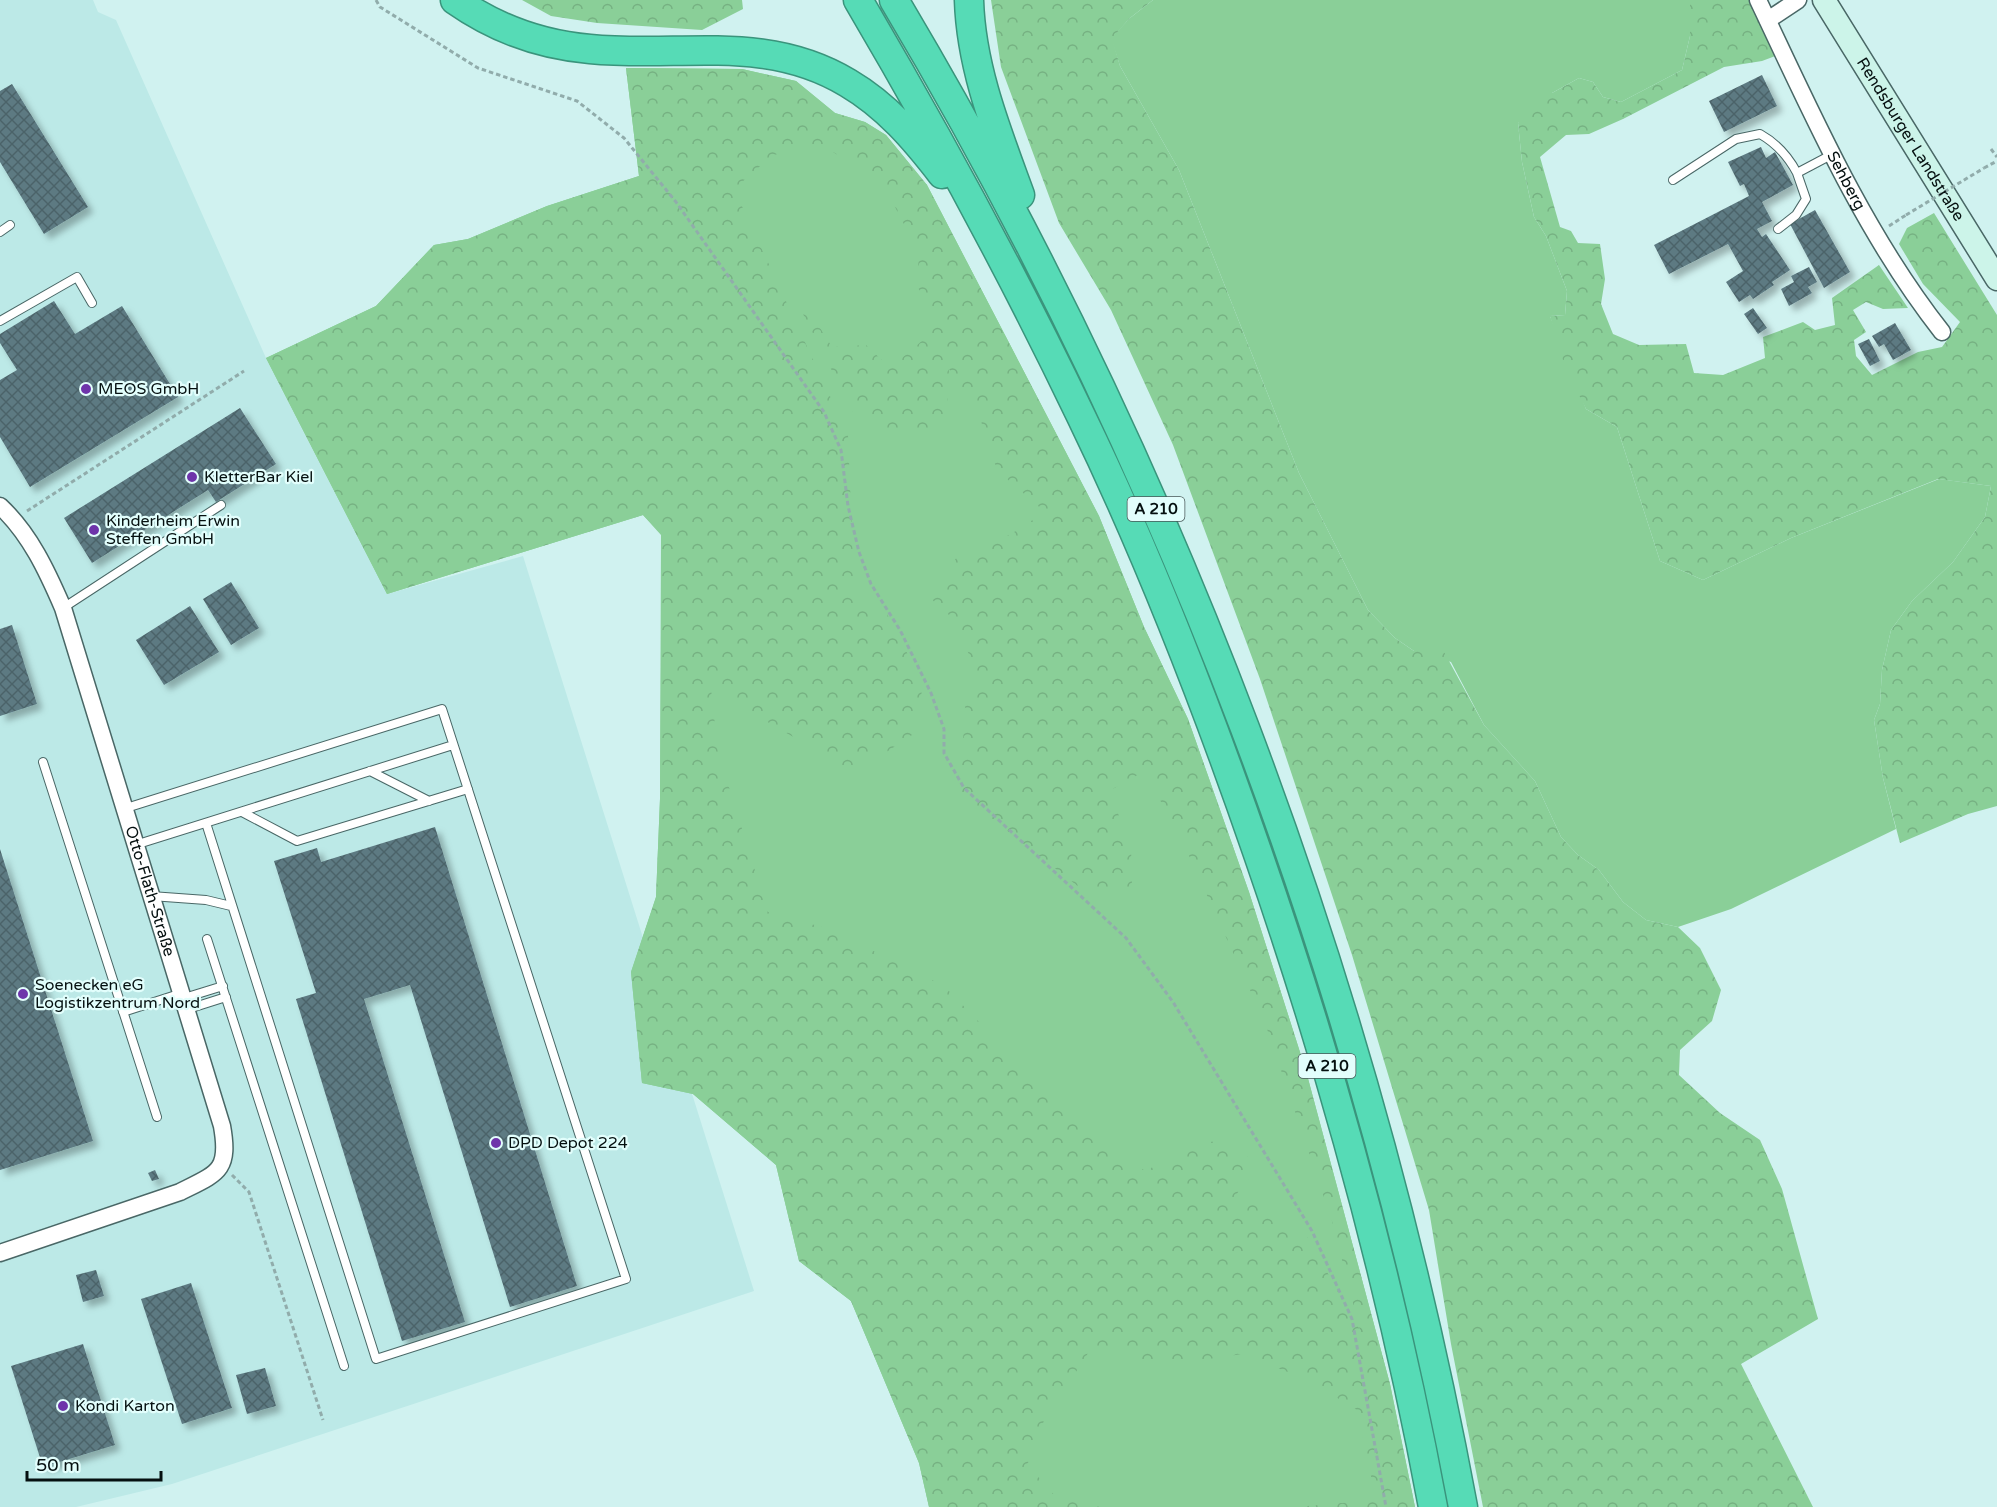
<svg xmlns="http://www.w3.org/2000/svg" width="1997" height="1507" viewBox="0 0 1997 1507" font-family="'Varela Round',sans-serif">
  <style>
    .built { fill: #bce9e7 }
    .grass { fill: #8acf98 }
    .forest { fill: url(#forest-crowns); fill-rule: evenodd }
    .building { fill: url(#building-cross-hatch); filter: url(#shadow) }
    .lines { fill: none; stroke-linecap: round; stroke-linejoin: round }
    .lane-casing { stroke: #496766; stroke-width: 10 }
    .street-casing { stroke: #496766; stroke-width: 19 }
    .secondary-casing { stroke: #496766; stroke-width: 25 }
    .highway-casing { stroke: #3a947c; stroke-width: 31 }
    .path { stroke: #91acab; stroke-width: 3; stroke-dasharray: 4.5 3; stroke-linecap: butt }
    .lane { stroke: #fff; stroke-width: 8 }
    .street { stroke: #fff; stroke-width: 16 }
    .secondary { stroke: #ccf4e9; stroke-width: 22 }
    .highway { stroke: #56dbb6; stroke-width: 28 }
    .path-bridge { stroke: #91acab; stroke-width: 3; stroke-dasharray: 4.5 3; stroke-linecap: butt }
    .poi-dot { fill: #6e34aa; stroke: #e2fefc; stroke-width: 2 }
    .labels { text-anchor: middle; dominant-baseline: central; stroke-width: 4.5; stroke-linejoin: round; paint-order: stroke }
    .shield { fill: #e2fefc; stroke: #475757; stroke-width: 1.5 }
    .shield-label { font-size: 15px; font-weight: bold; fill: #051010 }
    .street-label { font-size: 16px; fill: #051010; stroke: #e2fefc }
    .poi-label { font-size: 16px; fill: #051010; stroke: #e2fefc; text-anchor: start }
  </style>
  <defs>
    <pattern id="forest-crowns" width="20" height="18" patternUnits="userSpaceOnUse" patternTransform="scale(1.5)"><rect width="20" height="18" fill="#8acf98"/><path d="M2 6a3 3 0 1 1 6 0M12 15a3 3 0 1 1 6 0" fill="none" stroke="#76b182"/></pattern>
    <pattern id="building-cross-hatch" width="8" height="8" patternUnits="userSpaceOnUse" patternTransform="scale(1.5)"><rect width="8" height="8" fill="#5d7a82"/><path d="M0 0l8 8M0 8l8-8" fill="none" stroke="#4b6369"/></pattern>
    <filter id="shadow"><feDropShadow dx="5.5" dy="5.5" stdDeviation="3" flood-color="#0004"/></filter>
  </defs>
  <rect width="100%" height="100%" fill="#d0f2f0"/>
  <path class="built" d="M0 0H93L98 12 116 20 266 358 387 594 523 556 754 1291 172 1484 76 1507H0Z"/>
  <path class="grass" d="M1153 0H1690V36L1682 70 1621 102 1603 97 1593 82 1579 78 1552 93 1518 123 1522 162 1534 217 1546 236 1567 291 1565 315 1550 316 1586 409 1617 427 1660 561 1703 580 1791 538 1939 479 1991 486 1985 517 1953 562 1912 601 1891 630 1882 670 1880 704 1874 720 1883 778 1896 829 1731 909 1678 927 1646 920 1623 902 1599 870 1578 855 1561 837 1535 781 1484 725 1451 662 1414 651 1395 638 1368 610 1299 473 1179 170 1120 66 1111 38 1130 18Z
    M626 68 742 69 796 81 835 113 865 122 886 135 927 185 1099 516 1144 627 1188 719 1249 892 1306 1071 1390 1384 1415 1507H929L919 1463 851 1301 799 1261 776 1165 693 1094 642 1083 631 972 656 897 660 799 661 535 643 515 387 594 266 358 376 306 434 245 468 239 547 206 639 176Z"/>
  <path class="forest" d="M522 0H742L743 9 702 30 597 23 551 16Z
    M991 0H1153L1130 18 1112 38 1120 66 1179 170 1299 473 1368 610 1395 638 1414 651 1443 650 1484 725 1535 781 1561 837 1578 855 1599 870 1623 902 1646 920 1678 927 1700 948 1721 990 1712 1021 1680 1050 1679 1075 1720 1113 1760 1140 1782 1189 1818 1319 1741 1364 1813 1507H1483L1451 1344 1429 1210 1352 955 1260 679 1173 445 1111 310 1059 223 1001 67Z
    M1690 0H1749L1778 55 1762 61 1724 67 1623 119 1589 134 1566 135 1540 157 1560 227 1571 231 1578 243 1600 244 1605 279 1601 304 1613 334 1639 345 1686 344 1694 373 1723 375 1765 358 1763 337 1803 322 1815 330 1835 325 1832 298 1879 265 1908 308 1883 309 1866 302 1853 310 1866 332 1854 340 1856 356 1872 375 1918 352 1942 347 1960 322 1923 284 1899 244 1907 228 1934 213 1997 315V806L1968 814 1900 843 1883 778 1874 720 1880 704 1882 670 1891 630 1912 601 1953 562 1985 517 1991 486 1938 479 1791 538 1703 580 1660 561 1617 427 1586 409 1565 367 1550 316 1565 315 1567 291 1546 236 1534 217 1522 162 1518 123 1537 90 1552 93 1579 78 1593 82 1603 97 1621 102 1682 70 1690 36Z
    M626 68 742 69 796 81 835 113 865 122 886 135 927 185 1099 516 1144 627 1188 719 1249 892 1306 1071 1390 1384 1415 1507H1296L1376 1500 1357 1410 1308 1380 1242 1354 1142 1369 1126 1349 1092 1347 1041 1426 1042 1444 1027 1464 1055 1496 1100 1507H929L919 1463 851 1301 799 1261 776 1165 693 1094 642 1083 631 972 656 897 660 799 662 535 643 515 387 594 266 358 376 306 434 245 468 239 547 206 639 176ZM823 146 882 182 919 253 917 285 932 320 923 340 890 368 866 345 832 347 810 312 803 314 854 414 879 429 926 439 947 409 949 369 977 409 997 470 1045 512 1011 534 957 557 928 596 959 624 976 677 965 707 960 794 1084 891 1132 887 1131 846 1109 791 1143 772 1175 825 1265 1023 1332 1221 1360 1330 1306 1235 1273 1212 1235 1196 1259 1166 1224 1138 1191 1148 1145 1171 1066 1111 944 986 829 929 768 912 718 752 711 689 855 773 915 733 923 684 887 614 865 608 854 584 848 435 734 189 773 155Z"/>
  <path class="building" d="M1762 75 1777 106 1724 132 1709 101Z
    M12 84 88 207 44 234 0 162V91Z
    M1761 147 1766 158 1775 152 1793 185 1762 202 1772 221 1757 229 1762 237 1766 234 1790 270 1772 282 1774 285 1753 299 1750 295 1739 302 1726 282 1743 271 1728 244 1669 274 1654 245 1749 196 1744 184 1740 186 1728 162Z
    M1815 210 1850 272 1824 288 1790 224Z
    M1809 267 1817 282 1808 287 1812 293 1789 306 1781 289 1794 282 1791 276Z
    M54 301 75 334 122 306 178 397 30 487 0 437V380L17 370 0 343V334Z
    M1753 308 1767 328 1758 334 1744 314Z
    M1895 323 1911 350 1893 360 1884 344 1879 347 1872 336Z
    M1869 339 1880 361 1870 366 1858 344Z
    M240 408 276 464 216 502 208 490 92 563 64 518Z
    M231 582 259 628 231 645 203 599Z
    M190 606 219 652 164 685 136 640Z
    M12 625 37 704 0 716V629Z
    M435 827 577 1286 510 1307 410 985 364 999 465 1322 402 1341 296 999 316 993 274 861 317 848 321 862Z
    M0 849 93 1141 0 1170Z
    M155 1170 159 1179 152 1181 148 1173Z
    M96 1270 104 1296 83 1302 76 1275Z
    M191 1283 232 1408 182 1424 141 1299Z
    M83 1344 115 1445 43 1467 11 1366Z
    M265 1368 276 1406 247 1414 236 1375Z"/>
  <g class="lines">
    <defs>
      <path id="lane" d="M1673 180 1736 139 1760 134C1776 143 1788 156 1797 173
        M1778 229 1796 215 1806 199 1797 173 1833 154
        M0 232 10 225
        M0 321 77 277 92 303
        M63 608 221 505
        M43 762 157 1117
        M370 771 429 801
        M123 809 442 709 626 1279 376 1359 206 823
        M242 812 297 841 468 789
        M135 845 453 745
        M151 896 206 900 231 906
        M207 939 344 1366
        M181 999 223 986
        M185 1010 226 997
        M123 1012 179 994"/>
      <g id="street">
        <path id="s1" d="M1758 0C1812 114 1864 233 1942 332"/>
        <path d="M1768 20 1798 0"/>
        <path id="s2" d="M0 506C30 534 47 571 63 608L222 1126C230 1171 218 1173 180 1192L0 1253"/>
      </g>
      <g id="secondary">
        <path id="s3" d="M1824 0 1997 279"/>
      </g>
      <path id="highway" d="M455 0C495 28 542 45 590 49 680 58 765 33 848 83 887 106 915 139 942 174
        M858 0C938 136 1013 274 1081 416 1150 558 1207 706 1258 854 1332 1068 1392 1285 1433 1507
        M894 0C1170 463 1364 976 1463 1507
        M969 0C971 68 997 132 1020 195"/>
    </defs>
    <use href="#lane" class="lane-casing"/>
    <use href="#street" class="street-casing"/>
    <use href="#secondary" class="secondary-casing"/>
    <use href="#highway" class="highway-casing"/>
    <path class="path" d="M376 0 380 7 478 68 577 101 624 138 676 202 824 412 841 450 848 506 859 552 871 584 900 630 931 693 944 729V753L964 788 1126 938 1173 1002 1312 1231 1352 1319 1386 1507
      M1991 149 1997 157
      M1984 168 1997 161
      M1889 226 1906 215
      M27 511 244 371
      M232 1175 249 1192 323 1420"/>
    <use href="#lane" class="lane"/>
    <use href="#street" class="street"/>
    <use href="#secondary" class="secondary"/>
    <use href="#highway" class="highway"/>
    <path class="path-bridge" d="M1906 215 1984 168"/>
  </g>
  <g class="poi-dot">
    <circle cx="86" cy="389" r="6"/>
    <circle cx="192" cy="477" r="6"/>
    <circle cx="94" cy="530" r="6"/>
    <circle cx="23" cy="994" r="6"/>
    <circle cx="496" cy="1143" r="6"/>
    <circle cx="63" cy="1406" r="6"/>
  </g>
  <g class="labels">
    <g class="shield">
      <rect x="1127.5" y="497" width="57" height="24" rx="4.5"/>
      <rect x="1298.5" y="1054" width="57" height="24" rx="4.5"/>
    </g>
    <g class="shield-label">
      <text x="1156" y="509">A 210</text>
      <text x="1327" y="1066">A 210</text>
    </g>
    <g class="street-label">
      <text stroke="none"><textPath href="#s3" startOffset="164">Rendsburger Landstraße</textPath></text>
      <text stroke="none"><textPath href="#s1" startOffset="201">Sehberg</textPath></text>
      <text stroke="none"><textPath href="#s2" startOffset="417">Otto-Flath-Straße</textPath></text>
    </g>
    <g class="poi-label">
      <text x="98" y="389">MEOS GmbH</text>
      <text x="204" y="477">KletterBar Kiel</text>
      <text x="106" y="521">Kinderheim Erwin<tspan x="106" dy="18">Steffen GmbH</tspan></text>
      <text x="35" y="985">Soenecken eG<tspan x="35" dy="18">Logistikzentrum Nord</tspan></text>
      <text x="508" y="1143">DPD Depot 224</text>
      <text x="75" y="1406">Kondi Karton</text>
    </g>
  </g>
  <path d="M27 1471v9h134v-9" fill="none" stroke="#051010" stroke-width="3"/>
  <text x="36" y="1471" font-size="18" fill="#051010" stroke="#e2fefc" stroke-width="4.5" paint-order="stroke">50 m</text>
</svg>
